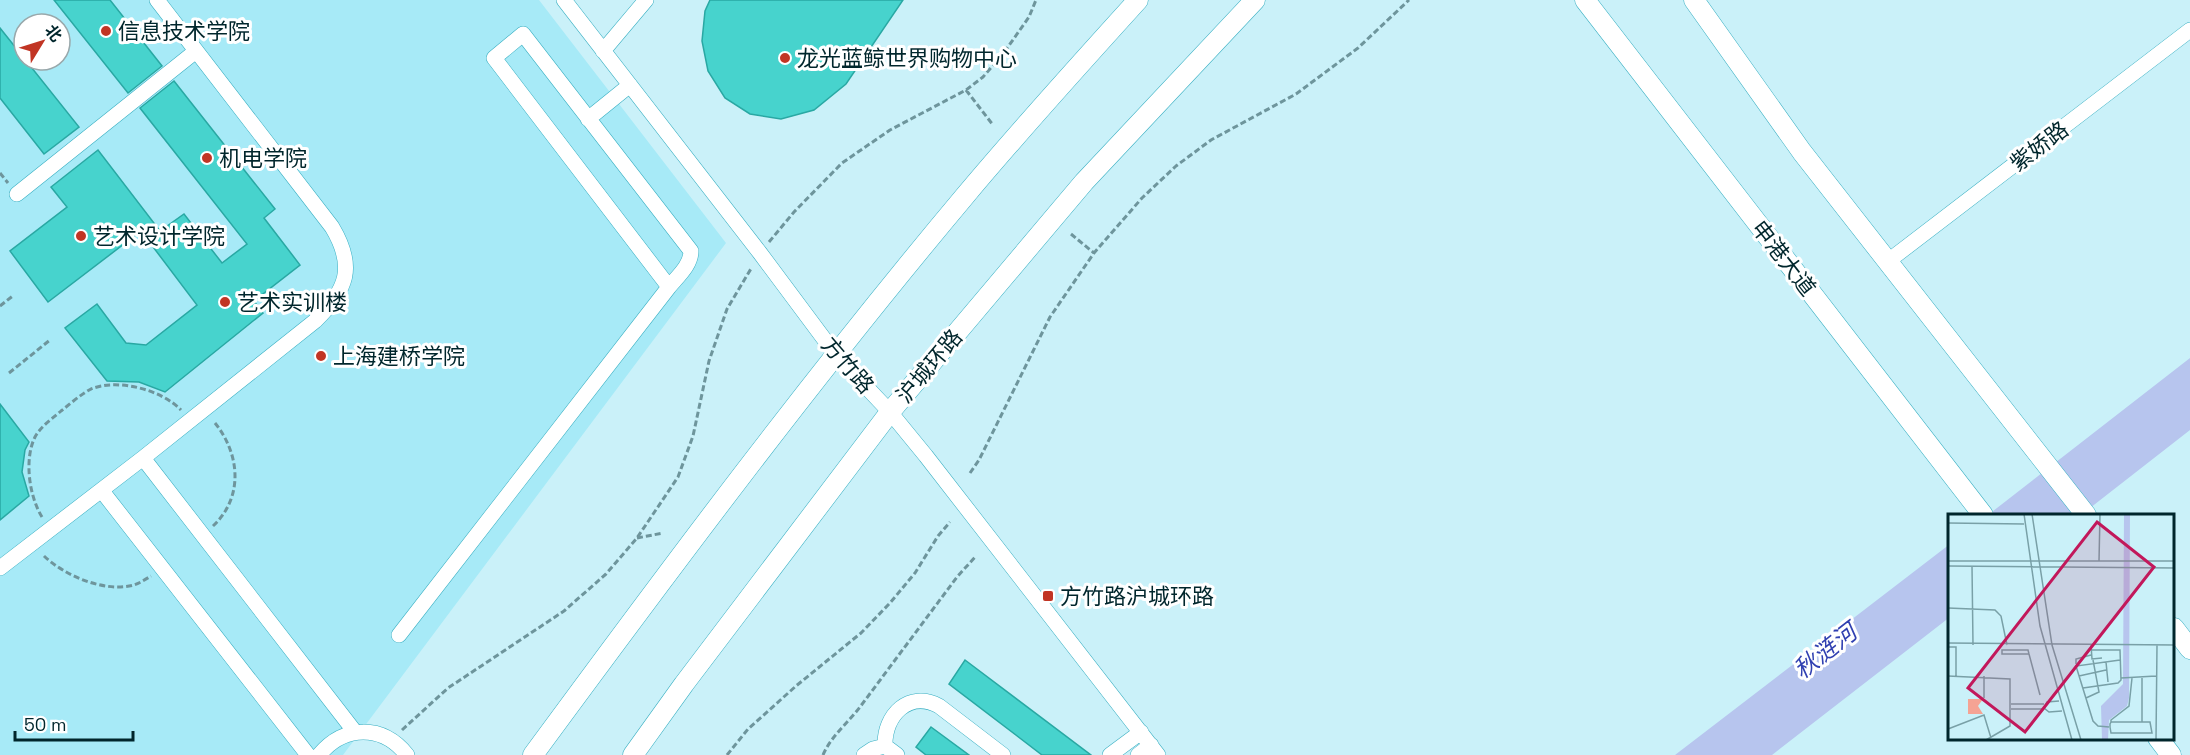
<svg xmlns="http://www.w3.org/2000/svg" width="2190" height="755" viewBox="0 0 2190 755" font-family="'Space Grotesk','Noto Sans SC',sans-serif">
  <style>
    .built { fill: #a7eaf7; fill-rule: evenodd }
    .water { fill: #b7c5ee }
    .building { fill: #47d3cd; stroke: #29a8a3; stroke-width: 1.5 }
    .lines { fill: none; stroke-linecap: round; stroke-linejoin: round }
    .minor-casing { stroke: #38afc2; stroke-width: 16 }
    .major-casing { stroke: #38afc2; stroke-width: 21 }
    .path { stroke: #6e959c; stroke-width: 3; stroke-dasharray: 6 3; stroke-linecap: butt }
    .minor { stroke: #fff; stroke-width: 15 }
    .major { stroke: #fff; stroke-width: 20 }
    .poi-dot { fill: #c13524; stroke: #fff; stroke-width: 2 }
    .labels { text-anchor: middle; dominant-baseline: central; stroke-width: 6; stroke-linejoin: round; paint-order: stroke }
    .poi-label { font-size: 22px; fill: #00262c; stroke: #fff; text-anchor: start }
    .street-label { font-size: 22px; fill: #00262c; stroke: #fff }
    .water-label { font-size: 24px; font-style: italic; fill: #3040b1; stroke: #fff }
    .inset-road { fill: none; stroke: #79a0a7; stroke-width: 1.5 }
    .view { fill: #c2185b; fill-opacity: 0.15; stroke: #c2185b; stroke-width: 3 }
    .inset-edge { fill: none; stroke: #00262c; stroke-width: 3 }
  </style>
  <rect width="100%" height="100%" fill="#caf1f9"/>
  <path class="built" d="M0 0H539L726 243 343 755H0ZM24 24H60V60H24Z"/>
  <path class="water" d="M2190 358V430L2081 515H1988Z
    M1950 544V617L1772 755H1675Z"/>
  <path class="building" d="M54 0H110L162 66 128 93Z
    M710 0H903L846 84 814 110 781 119 750 114 725 98 708 71 702 41 705 11Z
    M0 28 79 127 44 154 0 98Z
    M174 81 275 209 264 218 300 265 254 301 263 313 165 392 139 382 107 381 65 328 97 304 126 343 146 345 197 305 141 231 48 302 10 251 67 207 51 187 98 150 160 231 184 214 222 263 247 244 140 108Z
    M0 404 29 442 25 450 22 472 29 496 0 520Z
    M965 660 1091 755H1042L949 684Z
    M931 727 969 755H926L916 747Z"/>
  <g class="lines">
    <defs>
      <path id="minor" d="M564 0 760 253 836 355 890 412 926 456 1158 755
        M603 51 646 0
        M588 119 630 85
        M17 194 196 51
        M1887 262 2190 30
        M143 458 355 732
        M102 491 308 755
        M0 568 143 458 315 321C347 290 356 267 332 227L157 0
        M399 635 669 287 494 58 523 34 691 251C691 265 678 276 669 287
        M885 746C884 715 909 690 939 706L1003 755
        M319 755C344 725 382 724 407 755
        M864 755 873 749 885 746 897 755
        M1110 755 1141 732
        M1138 755 1151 745"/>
      <path id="major" d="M1585 0 1983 515
        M1694 0 1802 152 2086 515
        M2174 628 2190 649
        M2158 738 2171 755
        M533 755C672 566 813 377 964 197 1020 130 1079 65 1138 0
        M633 755 684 684 890 412 1084 182 1255 0"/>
    </defs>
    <use href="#minor" class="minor-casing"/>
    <use href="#major" class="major-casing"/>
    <path class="path" d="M966 90 993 125
      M0 173 8 183
      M1071 234 1094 253
      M769 242 794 212 842 163 890 130 966 90 983 77 1003 54 1029 17 1036 0
      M0 306 14 295
      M9 373 50 340
      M970 473 979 460 1050 317 1094 253 1142 198 1176 166 1211 140 1296 94 1358 48 1409 0
      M42 517C29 496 24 459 35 437 41 426 52 419 61 411 70 404 81 394 91 389 118 378 162 390 181 410
      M213 526C244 497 240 454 215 423
      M637 538 663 533
      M44 556C65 576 105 593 134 585 140 583 146 579 151 576
      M402 730 448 688 564 611 606 574 637 538 678 477 693 436 709 361 727 309 752 267
      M727 755 748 729 796 686 861 633 890 603 915 573 938 536 950 522
      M823 755C831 736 848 723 860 707L957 577 976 556"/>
    <use href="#minor" class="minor"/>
    <use href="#major" class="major"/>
  </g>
  <g class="poi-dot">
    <circle cx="106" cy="31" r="6"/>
    <circle cx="785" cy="58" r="6"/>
    <circle cx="207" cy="158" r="6"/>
    <circle cx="81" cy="236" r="6"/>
    <circle cx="225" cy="302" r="6"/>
    <circle cx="321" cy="356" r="6"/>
    <rect x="1042" y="590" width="12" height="12" rx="3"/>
  </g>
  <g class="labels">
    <g class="poi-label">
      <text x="118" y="31">信息技术学院</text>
      <text x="797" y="58">龙光蓝鲸世界购物中心</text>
      <text x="219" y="158">机电学院</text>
      <text x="93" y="236">艺术设计学院</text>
      <text x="237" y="302">艺术实训楼</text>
      <text x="333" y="356">上海建桥学院</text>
      <text x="1060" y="596">方竹路沪城环路</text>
    </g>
    <g class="street-label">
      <text transform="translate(2039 146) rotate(-37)">紫娇路</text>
      <text transform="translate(1784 258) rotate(52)">申港大道</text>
      <text transform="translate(848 365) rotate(49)">方竹路</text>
      <text transform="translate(929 366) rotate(-50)">沪城环路</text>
    </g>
    <g class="water-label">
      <text transform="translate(1825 651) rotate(-38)">秋涟河</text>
    </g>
  </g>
  <g transform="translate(1948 514)">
    <rect width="226" height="226" fill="#caf1f9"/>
    <path d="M20 185H35L30 192 35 200H20Z" fill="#f5a394"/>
    <path d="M176 0H182L181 184 179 192 161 206 160 226H154L153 192 175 170Z" fill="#b7c5ee"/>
    <path class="inset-road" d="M76 0 92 112 124 226M84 0 104 131 133 226M0 9 76 10M0 47H27M25 47H227M151 47 152 0M0 52 227 54M24 52 25 131M0 94 47 96 53 102 59 131M0 129 227 131M143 131 144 145 154 144M0 133H8V162M81 140 80 136H54V140H81L92 181M158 148 160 168M128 150V145L143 141M0 162 62 165V212L38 226M36 162V184M131 162 158 156M173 164 208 162M135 174 170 169 173 166 172 136H144M138 184 151 178 145 146M111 187 99 188 96 194 101 198 114 197M63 190H96M63 195H96M163 208H202L204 219H163L162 213V210L163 208V206L181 192 184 164M194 208V164M161 213 150 212 145 207 128 152 172 146M0 215 36 201 43 224M208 226 209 131"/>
    <path class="view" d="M149 8 206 53 77 218 20 174Z"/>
    <rect width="226" height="226" class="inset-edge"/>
  </g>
  <g transform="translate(42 42) rotate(52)"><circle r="28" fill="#ffffff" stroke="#99a8ab" stroke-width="1.5"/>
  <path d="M0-4.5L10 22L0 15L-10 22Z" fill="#c13524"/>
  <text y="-9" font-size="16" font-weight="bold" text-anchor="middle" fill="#00262c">北</text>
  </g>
  <path d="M15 731v9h118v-9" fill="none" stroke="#00262c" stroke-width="3"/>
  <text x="24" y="731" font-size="18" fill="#00262c" stroke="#ffffff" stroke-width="4.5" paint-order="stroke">50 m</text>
</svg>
